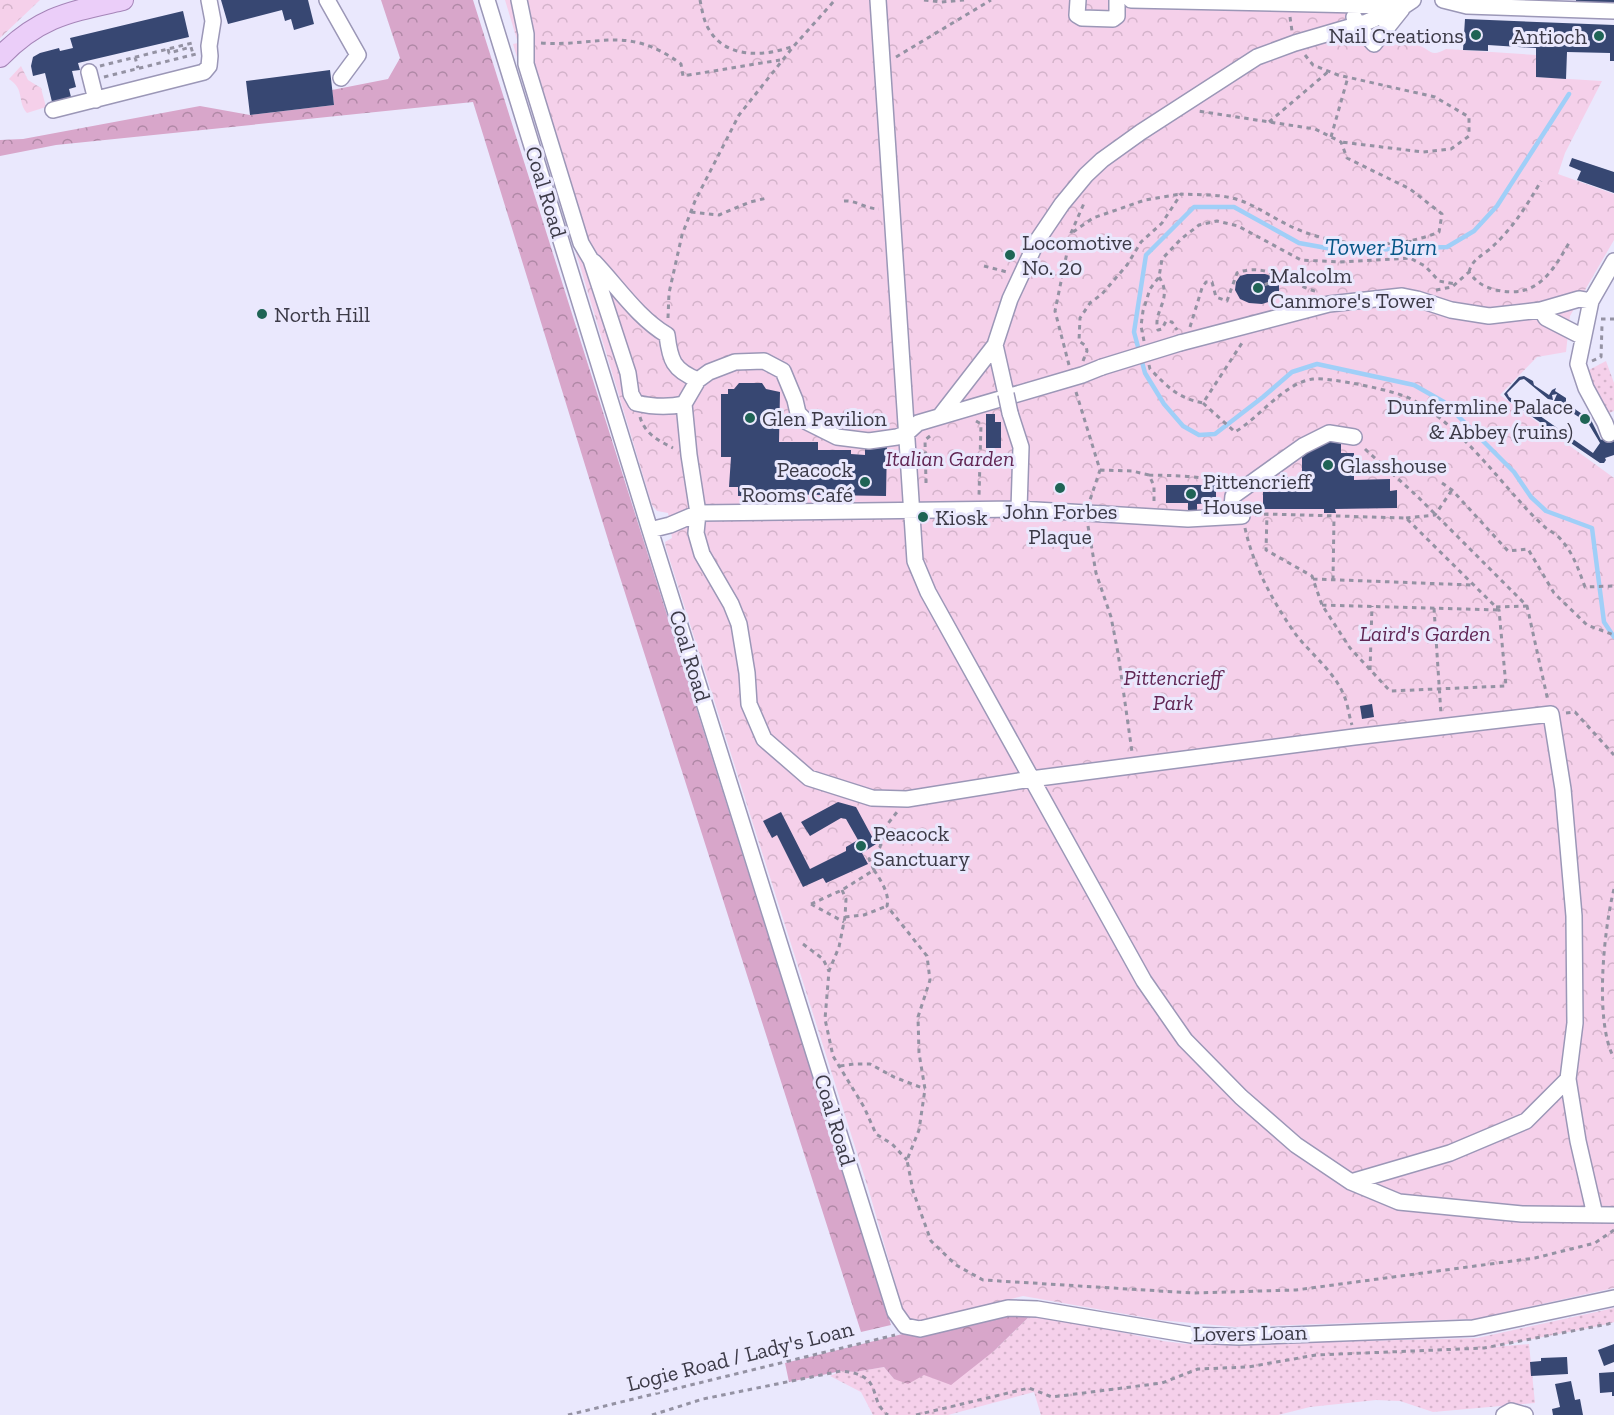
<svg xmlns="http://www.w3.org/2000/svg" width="1614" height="1415" viewBox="0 0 1614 1415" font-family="'Zilla Slab',serif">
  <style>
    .grass { fill: url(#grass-dots) }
    .forest { fill: url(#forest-crowns) }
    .park { fill: url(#park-crowns) }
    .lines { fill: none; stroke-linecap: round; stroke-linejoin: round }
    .stream { stroke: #a0cff8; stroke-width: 4.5 }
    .building { fill: #374772; fill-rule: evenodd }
    .minor-casing { stroke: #9b97b7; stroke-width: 18 }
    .major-casing { stroke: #a585b8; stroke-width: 22 }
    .path { stroke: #9492a3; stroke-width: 3; stroke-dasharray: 4.5 4.5; stroke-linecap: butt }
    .minor { stroke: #fff; stroke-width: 15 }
    .major { stroke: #ebcef9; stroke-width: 20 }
    .minor-bridge-casing { stroke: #9b97b7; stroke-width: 18; stroke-linecap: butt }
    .minor-bridge { stroke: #fff; stroke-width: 15 }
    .poi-dot { fill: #1f6455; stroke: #eae8fd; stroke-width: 2 }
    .labels { text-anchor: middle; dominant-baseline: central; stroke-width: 6; stroke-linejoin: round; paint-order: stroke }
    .poi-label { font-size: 22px; fill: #3c3a47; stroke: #eae8fd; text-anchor: start }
    .street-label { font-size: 22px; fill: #3c3a47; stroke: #eae8fd }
    .park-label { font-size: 22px; font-style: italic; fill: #612654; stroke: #eae8fd }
    .water-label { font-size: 24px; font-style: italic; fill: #085788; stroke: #eae8fd }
  </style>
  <defs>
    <pattern id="grass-dots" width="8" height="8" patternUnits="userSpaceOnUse" patternTransform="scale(1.5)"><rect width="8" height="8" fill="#f5d0ea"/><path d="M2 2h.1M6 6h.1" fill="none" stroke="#d3b3ca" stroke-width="1.8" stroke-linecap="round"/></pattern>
    <pattern id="forest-crowns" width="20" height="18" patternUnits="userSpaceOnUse" patternTransform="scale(1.5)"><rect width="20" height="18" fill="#d8a6ca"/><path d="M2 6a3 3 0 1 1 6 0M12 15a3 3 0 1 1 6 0" fill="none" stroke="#b088a6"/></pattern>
    <pattern id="park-crowns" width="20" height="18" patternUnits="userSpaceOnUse" patternTransform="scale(1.5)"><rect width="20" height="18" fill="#f5d0ea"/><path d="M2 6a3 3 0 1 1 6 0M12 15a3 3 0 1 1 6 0" fill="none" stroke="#d3b3ca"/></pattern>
  </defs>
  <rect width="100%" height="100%" fill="#eae8fd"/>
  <path class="grass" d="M1606 361 1614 383V411L1609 413 1589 378 1587 371Z
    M1614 1308V1322L1608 1324 1492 1347 1529 1344 1535 1403 1433 1412 1400 1401 1376 1400 1310 1407 1278 1415H1041L1034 1392 948 1415H873L861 1392 830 1376 841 1371 855 1372 884 1367 894 1379 924 1375 994 1351 1031 1315 1050 1317 1163 1341 1187 1344H1239L1477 1338Z"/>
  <path class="forest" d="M381 0H473L891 1325 861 1332 610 546 473 102 56 145 0 156V140L23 139 200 106 250 115 334 105 332 90 388 79 400 58Z
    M1008 1308 1037 1309 994 1351 951 1385 924 1375 908 1384 894 1379 884 1367 855 1372 841 1371 789 1382 785 1363Z"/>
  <path class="park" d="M0 0H40L0 38Z
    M505 0H1363C1359 20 1379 40 1397 45 1404 46 1410 43 1416 45 1430 47 1429 59 1446 49L1536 55V77L1602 81 1565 153 1558 174 1614 194V240L1570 316 1566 352 1537 357 1500 395 1614 478V1288L1475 1319 1236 1327 1159 1320 1023 1296 918 1322 910 1319 903 1310 869 1191 666 548 665 542 672 538 668 513 657 511 652 505 513 44 518 43Z
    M21 66 28 80 41 88 46 107 27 113C17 102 25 89 9 79Z"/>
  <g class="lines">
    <path class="stream" d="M1569 94 1497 206 1474 231 1447 247 1343 251 1299 243 1234 207H1194L1146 255 1134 332 1145 373 1164 404 1183 426 1199 435 1215 434 1263 397 1292 372 1317 364 1414 385 1444 402 1514 472 1531 497 1546 511 1592 528 1604 622 1614 637"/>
  </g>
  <path class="building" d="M221 0H308L314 24 294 30 291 19 285 21 282 10 228 24Z
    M1576 0H1614V4L1576 2Z
    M183 11 189 37 78 63 80 70 72 71 76 87 69 89 71 97 52 102 45 73 33 76 31 66 33 57 40 53 59 48 60 51 73 48 70 38Z
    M1465 19 1614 25V61H1610V53L1567 52 1566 79 1536 77V48L1488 45V51L1463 50Z
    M330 70 334 105 250 115 246 81Z
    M1572 158 1614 172V193L1577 180 1581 171 1569 166Z
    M1247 274H1265L1279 279V291L1274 300 1262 304 1249 303 1240 299 1235 290 1236 282 1240 276Z
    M1524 376 1533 381 1534 385 1549 395 1552 390 1556 388 1555 391 1566 398V403L1591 420 1601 440 1614 430V455L1605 458 1606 460 1604 463H1600L1509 401 1504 394 1519 377ZM1524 379 1548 399 1553 400 1552 395 1557 394 1554 401H1561L1568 410 1588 423 1600 443 1593 453 1533 411 1509 397 1507 393 1520 380Z
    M739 383H762L766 389 780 392 779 442H818V450H851V454L865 455V447L887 443 886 496 760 494V496H738V487H729L731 457H721V394H728V389H734Z
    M986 414H995V422H1001V448H986Z
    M1341 439V453H1354V480L1390 479V491L1397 490V508L1335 509 1336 513H1324V509H1263V492H1273V477H1302V450H1314V444H1327V440Z
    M1166 485H1216V503L1197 504V510H1188V503H1166Z
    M1372 704 1374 717 1362 719 1360 706Z
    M838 802 856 807 876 844 862 853 868 864 826 883 823 878 803 887 777 835 772 838 763 821 781 812 810 869 846 851V847L858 840 846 819 841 818 810 836 801 822Z
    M1614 1344V1362L1604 1366 1598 1350Z
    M1567 1357 1568 1374 1531 1376 1530 1362 1541 1361V1358Z
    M1614 1372V1396H1612V1392L1600 1393 1599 1373Z
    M1571 1381 1575 1400 1580 1399 1583 1415H1553L1552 1409 1560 1407 1555 1384Z"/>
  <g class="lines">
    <defs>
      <path id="minor" d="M327 0 358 55 341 78
        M487 0 650 530 895 1312 905 1326 920 1329 1008 1308 1037 1309 1191 1335 1239 1337 1473 1328 1614 1298
        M519 0 526 34V64L581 243 591 260 628 373 631 394 636 403C653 407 667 408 684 404
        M878 0 915 561 928 592 1144 981 1185 1040 1241 1097 1296 1145 1351 1182 1399 1202 1522 1214 1614 1215
        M1078 0 1077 15 1082 18 1113 19 1117 16V0
        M1131 0 1404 6 1413 0
        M1443 0 1467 6 1614 11
        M1354 17 1357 25 1374 44 1402 9
        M89 72 96 100
        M53 110 204 72 209 66 210 56 209 46 213 21 209 0
        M594 262C617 286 638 318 667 335 670 360 673 370 698 380
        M1541 310 1546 318 1583 337
        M1180 343 1329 304 1402 296 1417 299 1451 310 1489 316 1541 310 1579 299 1591 301
        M1102 367 1082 375 918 423 907 433 897 437 869 441 837 437 807 422 798 413 795 400 783 371 764 361 735 362 709 372 698 380 684 404 689 455 698 513 696 533 702 554 731 604 739 624 747 673 749 704 764 739 809 778 872 798 907 799 1031 779 1354 737 1551 714 1563 789 1574 916 1575 1023 1568 1079 1578 1141 1595 1215
        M1006 394 995 345 1010 299 1037 241 1062 204 1086 175 1102 160 1141 132 1257 57 1295 43 1367 22 1404 6
        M1010 413 1021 447 1019 509
        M940 416 995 345
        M1609 434 1605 423 1586 388 1578 364 1591 301 1614 261
        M1231 516 1233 496 1303 446 1329 433 1354 437
        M650 530 670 525 698 513 1019 509 1188 519 1242 516
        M1351 1182 1450 1153 1526 1121 1568 1079
        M1504 1415 1511 1411 1525 1415"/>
      <path id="major" d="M0 57C40 16 70 12 123 0"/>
    </defs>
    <use href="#minor" class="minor-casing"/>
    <use href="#major" class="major-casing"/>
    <path class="path" d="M700 0C702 10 704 23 710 31 727 59 765 56 791 47
      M924 0 941 2 964 0
      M1290 17 1292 31
      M541 43C599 47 627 24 681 64L683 76 780 60
      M168 49 169 53 191 47 193 54
      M1305 55 1313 65 1338 75 1435 97 1469 117V136L1451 149 1423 152 1341 142
      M135 57 138 68
      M896 57 991 0
      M100 66 196 42
      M104 77 196 54
      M1269 122 1329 71
      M1331 137 1348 77
      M844 201C856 200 866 209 879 209
      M691 212 719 215 750 202 767 198
      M1073 232 1093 218 1145 200 1181 194
      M1410 240V258
      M984 266 1007 272
      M1469 272C1472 260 1481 256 1490 249 1513 228 1526 207 1541 181
      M1159 277C1174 299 1152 311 1158 330L1162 329 1166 321 1172 322 1177 330
      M1256 287 1280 280 1282 277
      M1436 290 1452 287 1469 272C1477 283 1484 287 1496 290 1536 299 1551 274 1569 243
      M668 318 669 293 682 235 695 201 739 115 793 47 835 0
      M1601 319H1614
      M1190 327 1202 288 1206 282H1212L1216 297 1227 301 1237 273C1266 261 1291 285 1318 292
      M1144 341 1141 326 1143 311 1150 289 1159 277 1162 259 1181 239 1199 225 1217 221 1238 226 1301 260 1340 262 1410 258 1425 266 1439 281 1455 284
      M1083 361 1087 351 1086 346 1079 341 1080 318 1090 303 1102 294 1127 265 1141 242 1162 223 1181 194C1197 195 1216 194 1232 198 1252 203 1268 215 1286 224 1330 247 1394 251 1439 232L1442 214 1410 189 1347 158 1341 142 1315 129 1198 111
      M1592 361 1601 357 1602 325
      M1069 365 1055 311 1071 233 1085 201
      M1149 365 1150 369C1167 386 1177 398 1203 403L1242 343
      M1076 392 1100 470 1090 500
      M1203 403 1235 432C1260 417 1284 383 1313 379 1330 377 1397 391 1411 399 1456 423 1489 468 1523 505 1530 513 1538 521 1546 528 1552 532 1559 536 1563 542 1574 555 1579 571 1585 587L1614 586
      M640 417C645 434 659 441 673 448
      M976 421 981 424 979 496
      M1365 449 1417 496 1527 606 1548 701
      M1100 470 1132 471 1149 475 1154 486V503
      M1149 475C1167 476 1211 474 1223 486
      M926 483 925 440 930 436
      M1442 483 1452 490 1508 551 1528 549 1554 593 1587 625 1614 635
      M1255 515 1267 514 1406 518 1499 610 1506 686 1390 691 1350 648 1322 605 1312 576 1266 550 1267 514
      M1406 518 1435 515 1452 490
      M1088 526 1096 573 1111 617 1118 653 1132 752
      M1245 528C1253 565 1272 600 1294 632 1310 654 1335 671 1345 698 1348 706 1349 716 1352 725
      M1313 579 1473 585
      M1333 580 1334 517
      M1322 605 1498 610
      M1496 607 1527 606
      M1434 608 1441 714
      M1370 670 1372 606
      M1566 713 1575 712 1614 755
      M874 870C881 881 890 894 887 906L927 956 930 980 918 1017 919 1053 925 1089 919 1130 907 1160 913 1191 931 1241 956 1265 983 1280 1193 1293 1296 1290 1535 1258 1595 1243 1614 1230
      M1614 889C1604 928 1594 1022 1614 1058
      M842 890 846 899 845 917 839 947 829 971 825 1019 833 1056 864 1107 876 1134 892 1144 907 1160
      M811 904 842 890 874 870 869 859 880 847 886 826 897 812
      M811 904 844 922
      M845 917 864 915 887 906
      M803 944 823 959 829 971
      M840 1066 854 1064H870L894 1077 925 1089
      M568 1415 895 1335
      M652 1415 703 1399 841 1371C886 1375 866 1399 888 1415
      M916 1415 1029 1388 1052 1397 1162 1383 1198 1369 1248 1367 1316 1355 1484 1348 1608 1324 1614 1322"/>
    <use href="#minor" class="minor"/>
    <use href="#major" class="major"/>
    <defs>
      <path id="minor-bridge" d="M1102 367 1180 343
        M1006 394 1010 413"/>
    </defs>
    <use href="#minor-bridge" class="minor-bridge-casing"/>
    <use href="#minor-bridge" class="minor-bridge"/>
  </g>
  <g class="poi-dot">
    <circle cx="1476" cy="35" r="6"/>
    <circle cx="1599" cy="36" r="6"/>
    <circle cx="1010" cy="255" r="6"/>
    <circle cx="1258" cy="288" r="6"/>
    <circle cx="262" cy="314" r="6"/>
    <circle cx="750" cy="418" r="6"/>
    <circle cx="1585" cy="419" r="6"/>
    <circle cx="1328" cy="465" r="6"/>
    <circle cx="865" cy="482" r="6"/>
    <circle cx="1060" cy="488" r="6"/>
    <circle cx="1191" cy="494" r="6"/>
    <circle cx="923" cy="517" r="6"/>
    <circle cx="861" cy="846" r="6"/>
  </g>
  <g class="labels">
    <g class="poi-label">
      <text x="1464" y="35" text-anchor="end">Nail Creations</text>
      <text x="1587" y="36" text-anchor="end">Antioch</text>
      <text x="1022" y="242">Locomotive<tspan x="1022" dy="25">No. 20</tspan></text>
      <text x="1270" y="275">Malcolm<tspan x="1270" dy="25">Canmore's Tower</tspan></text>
      <text x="274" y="314">North Hill</text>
      <text x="1573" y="406" text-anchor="end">Dunfermline Palace<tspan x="1573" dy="25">&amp; Abbey (ruins)</tspan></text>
      <text x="762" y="418">Glen Pavilion</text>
      <text x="1340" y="465">Glasshouse</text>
      <text x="853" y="469" text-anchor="end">Peacock<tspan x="853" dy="25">Rooms Café</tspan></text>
      <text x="1203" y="481">Pittencrieff<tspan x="1203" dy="25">House</tspan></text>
      <text x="1060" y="511" text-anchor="middle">John Forbes<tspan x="1060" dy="25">Plaque</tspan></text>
      <text x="935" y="517">Kiosk</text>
      <text x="873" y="833">Peacock<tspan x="873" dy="25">Sanctuary</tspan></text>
    </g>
    <g class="street-label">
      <text transform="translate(546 192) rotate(73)">Coal Road</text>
      <text transform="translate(690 656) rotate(73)">Coal Road</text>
      <text transform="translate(835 1120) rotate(73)">Coal Road</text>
      <text transform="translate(1250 1333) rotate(-1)">Lovers Loan</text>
      <text transform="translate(740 1356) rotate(-14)">Logie Road / Lady's Loan</text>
    </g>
    <g class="park-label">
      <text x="950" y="458">Italian Garden</text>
      <text x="1425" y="633">Laird's Garden</text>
      <text x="1173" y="677">Pittencrieff<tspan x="1173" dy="25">Park</tspan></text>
    </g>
    <g class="water-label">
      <text x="1381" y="246">Tower Burn</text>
    </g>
  </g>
</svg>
